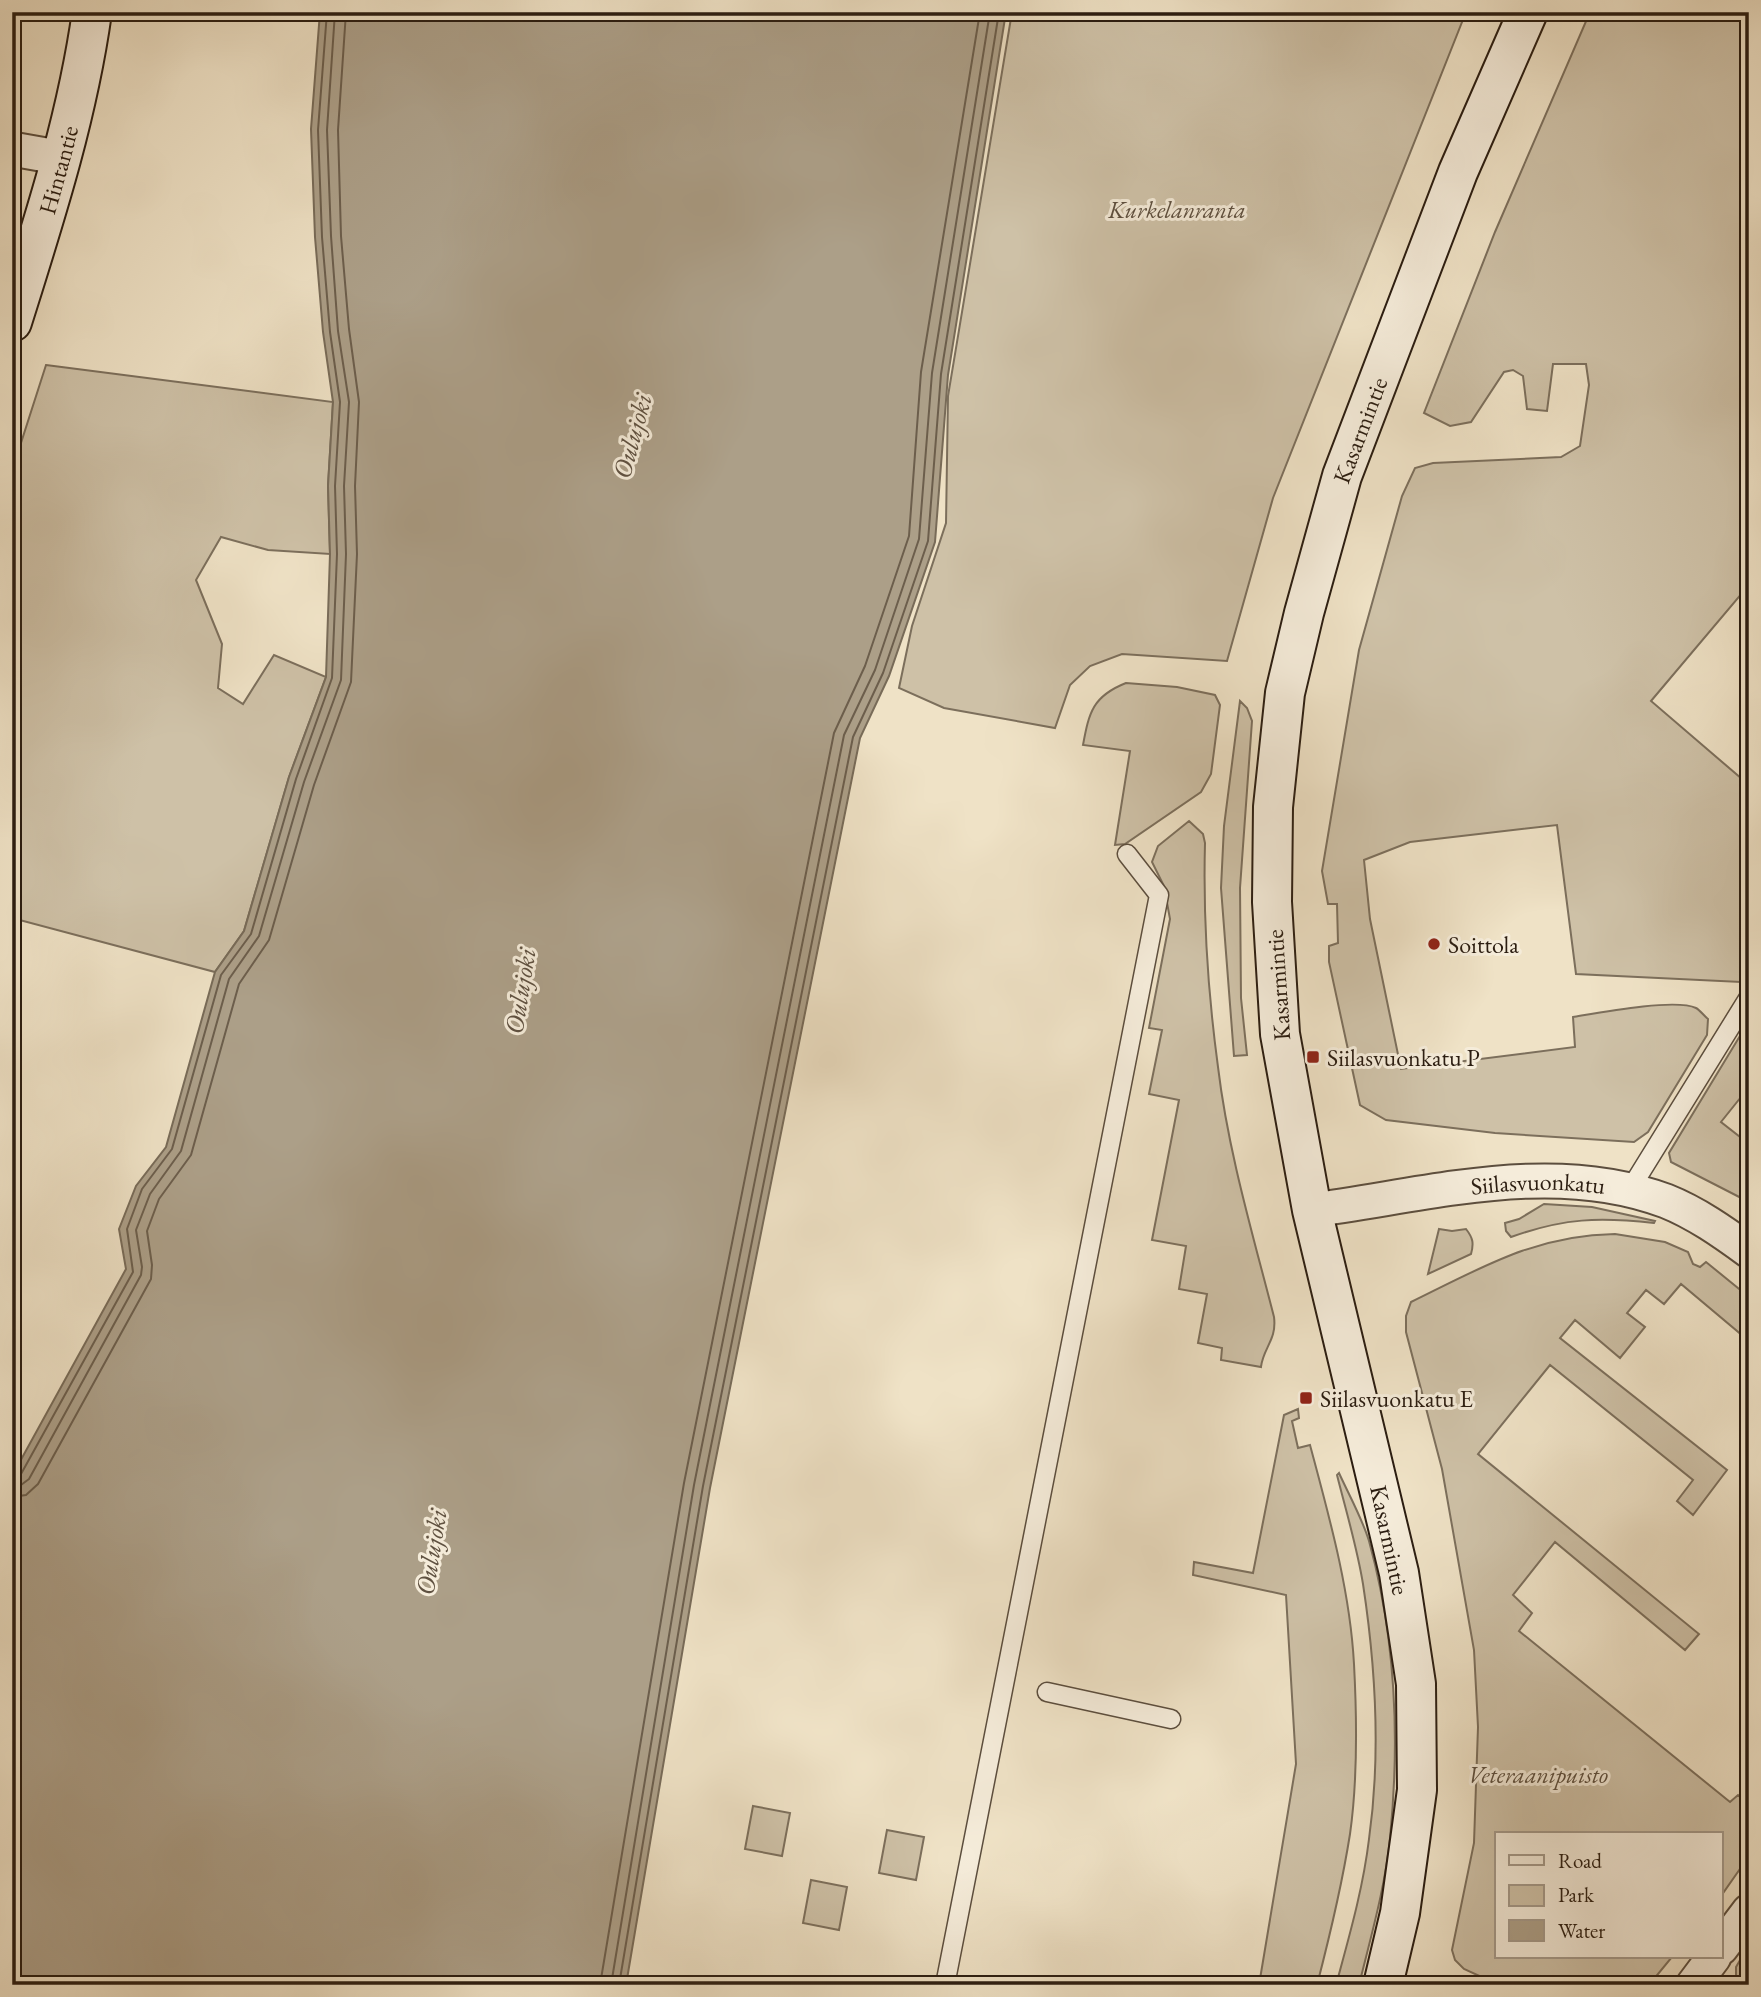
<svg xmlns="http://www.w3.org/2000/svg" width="1761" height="1997" viewBox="0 0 1761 1997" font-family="'EB Garamond',serif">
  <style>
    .green { fill: #cec1a7; stroke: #7c6f5c; stroke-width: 2 }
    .water { fill: #ac9f88; stroke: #786b58; stroke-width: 2 }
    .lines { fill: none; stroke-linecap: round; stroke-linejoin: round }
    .shore { stroke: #6c5e4c; stroke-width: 2 }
    .lane-casing { stroke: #5c4e3e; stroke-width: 21 }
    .street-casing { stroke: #5c4e3e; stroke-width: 37 }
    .secondary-casing { stroke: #2b1d11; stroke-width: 42 }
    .lane { stroke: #f5ecda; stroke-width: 18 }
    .street { stroke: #f5ecda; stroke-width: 33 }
    .secondary { stroke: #f5ecda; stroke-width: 38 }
    .poi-dot { fill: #8f2418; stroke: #f5ecda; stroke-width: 2.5 }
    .labels { text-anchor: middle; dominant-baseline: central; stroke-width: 6; stroke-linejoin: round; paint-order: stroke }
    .street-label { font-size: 24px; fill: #2b1d11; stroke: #f5ecda }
    .park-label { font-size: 24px; font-style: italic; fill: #5c4e3e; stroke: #f5ecda }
    .poi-label { font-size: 24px; fill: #2b1d11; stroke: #f5ecda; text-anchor: start }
    .water-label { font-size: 26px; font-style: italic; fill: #5f5141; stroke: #f5ecda }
  </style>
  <rect width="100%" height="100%" fill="#efe2c6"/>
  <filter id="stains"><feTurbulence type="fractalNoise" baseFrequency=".00286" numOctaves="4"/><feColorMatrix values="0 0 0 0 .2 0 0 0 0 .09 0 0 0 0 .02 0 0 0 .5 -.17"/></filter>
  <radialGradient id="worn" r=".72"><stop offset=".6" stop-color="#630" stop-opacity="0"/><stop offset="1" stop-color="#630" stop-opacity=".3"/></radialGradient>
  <path class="green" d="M1012 12H1466L1273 498 1227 661 1122 654 1090 666 1070 685 1055 728 944 708 899 688 912 626 946 523 948 396Z
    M1590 12H1749V585L1651 701 1749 785V969L1741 982 1576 974 1557 825 1410 842 1364 860 1370 919 1401 1069 1575 1047 1573 1017C1597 1013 1675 998 1696 1008 1700 1010 1704 1016 1708 1019L1707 1035 1648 1132 1634 1142 1495 1133 1386 1120 1360 1105 1329 962V946L1338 943 1337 904H1328L1322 871 1359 650 1402 496 1415 468 1433 463 1561 457 1580 446 1589 385 1586 364H1553L1547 411 1527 409 1523 376 1513 370 1504 372 1471 422 1450 426 1424 413 1495 232Z
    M46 365 333 402 328 486 330 554 268 550 221 537 196 580 222 644 218 688 243 704 274 655 326 677 289 777 244 931 215 972 12 918V471Z
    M1126 683 1177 687 1215 695 1220 705 1211 774 1201 792 1125 844 1115 845 1130 751 1083 745C1089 712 1093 696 1126 683Z
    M1240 701 1247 708 1252 721 1240 888 1241 998 1247 1055 1234 1056 1221 888 1224 826Z
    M1189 821 1203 834 1205 843C1203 917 1208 993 1218 1067 1228 1151 1253 1235 1274 1317 1277 1340 1263 1348 1261 1367L1221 1360 1222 1348 1198 1343 1207 1294 1179 1289 1186 1246 1152 1240 1179 1100 1149 1094 1162 1030 1149 1028 1170 919 1164 886 1152 862 1158 846Z
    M1749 1021V1087L1721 1122 1749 1144V1202L1671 1162 1669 1153Z
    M1544 1204 1592 1207 1655 1221 1654 1223C1599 1217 1564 1218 1511 1237L1506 1231 1505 1223 1519 1219Z
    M1439 1229 1452 1231 1466 1229C1473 1238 1474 1243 1471 1254L1428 1274Z
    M1615 1234 1665 1242 1688 1252 1693 1264 1700 1267 1706 1262 1749 1297V1341L1681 1284 1664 1304 1646 1290 1627 1313 1645 1327 1620 1358 1575 1320 1560 1338 1727 1470 1693 1515 1677 1501 1693 1480 1550 1365 1478 1454 1699 1634 1685 1650 1555 1542 1513 1595 1532 1613 1519 1631 1730 1802 1738 1795 1749 1805V1856L1721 1896V1834H1497V1957H1672L1649 1985H1499L1464 1969 1455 1960 1452 1950 1474 1843 1478 1727 1474 1650 1442 1469 1406 1332V1316L1411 1302C1481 1268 1535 1235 1615 1234Z
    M1298 1409 1299 1418 1292 1421 1298 1448 1310 1445C1329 1516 1350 1590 1354 1664 1357 1720 1358 1778 1350 1834 1342 1885 1330 1935 1317 1985H1259L1296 1764 1286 1595 1193 1575 1194 1562 1253 1573 1284 1415Z
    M1339 1473C1349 1495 1362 1518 1369 1541 1396 1639 1400 1738 1390 1838 1385 1888 1371 1936 1359 1985H1336C1349 1937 1363 1889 1369 1839 1381 1754 1376 1669 1363 1584 1357 1547 1346 1511 1337 1475Z
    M753 1806 790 1813 782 1856 745 1849Z
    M887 1830 924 1837 916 1880 879 1873Z
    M811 1880 847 1887 839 1930 803 1923Z
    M1749 1945V1985H1736V1967Z"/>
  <path class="water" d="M320 12H1006L948 375 935 542 889 676 860 738 710 1488 626 1985H12V1476L126 1269 119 1229 136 1186 166 1147 215 972 244 931 289 777 326 677 330 554 328 486 333 402 323 332 315 237 311 129Z"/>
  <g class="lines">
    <path class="shore" d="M12 1478 21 1474 133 1272 127 1229 142 1189 172 1149 221 975 251 934 296 779 332 678 337 554 335 486 340 402 330 332 322 237 318 130 327 12
      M12 1487 21 1485 29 1479 141 1275 142 1267 136 1230 150 1194 181 1151 229 979 259 936 304 782 341 680 346 554 344 486 349 402 338 331 331 236 327 130 335 12
      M12 1497 26 1495 38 1484 151 1279 152 1265 147 1231 159 1199 191 1155 239 984 269 940 314 785 351 682 357 554 355 486 359 402 349 329 341 236 338 130 346 12
      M600 1985 684 1483 834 733 865 666 909 536 921 372 980 12
      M611 1985 694 1485 844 735 875 670 919 539 932 373 990 12
      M619 1985 703 1486 853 737 883 673 928 541 941 374 999 12"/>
    <defs>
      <path id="lane" d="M1629 1191 1749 997
        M1047 1692 1171 1719
        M945 1985 1159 895 1127 854"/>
      <g id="street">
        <path d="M12 149 63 158"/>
        <path id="s1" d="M1312 1210C1428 1195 1552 1158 1666 1201 1696 1213 1723 1232 1749 1251"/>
        <path d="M1721 1948 1749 1911"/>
        <path d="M1693 1985 1714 1957"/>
      </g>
      <g id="secondary">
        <path id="s2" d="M12 322C44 220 77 119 92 12"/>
        <path id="s3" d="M1383 1985 1400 1913 1417 1790 1416 1684 1399 1573 1312 1210 1280 1034 1272 902 1273 807 1285 693 1304 613 1342 476 1458 172 1528 12"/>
      </g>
    </defs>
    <use href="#lane" class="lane-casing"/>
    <use href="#street" class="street-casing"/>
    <use href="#secondary" class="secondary-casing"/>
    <use href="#lane" class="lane"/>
    <use href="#street" class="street"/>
    <use href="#secondary" class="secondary"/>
  </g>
  <g class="poi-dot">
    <circle cx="1434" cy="944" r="7"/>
    <rect x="1306" y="1050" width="14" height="14" rx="3.5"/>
    <rect x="1299" y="1391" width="14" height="14" rx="3.5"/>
  </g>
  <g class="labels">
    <g class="street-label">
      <text stroke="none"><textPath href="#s2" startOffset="159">Hintantie</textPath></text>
      <text stroke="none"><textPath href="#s3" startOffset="1584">Kasarmintie</textPath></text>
      <text transform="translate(1278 985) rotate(-94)">Kasarmintie</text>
      <text stroke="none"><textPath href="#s1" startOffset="228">Siilasvuonkatu</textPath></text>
      <text transform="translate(1390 1540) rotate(78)">Kasarmintie</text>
    </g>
    <g class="park-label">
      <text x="1177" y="209">Kurkelanranta</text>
      <text x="1538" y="1774">Veteraanipuisto</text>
    </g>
    <g class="poi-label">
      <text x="1448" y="944">Soittola</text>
      <text x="1327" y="1057">Siilasvuonkatu P</text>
      <text x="1320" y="1398">Siilasvuonkatu E</text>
    </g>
    <g class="water-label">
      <text transform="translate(632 436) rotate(-75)">Oulujoki</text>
      <text transform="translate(520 991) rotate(-81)">Oulujoki</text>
      <text transform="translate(431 1552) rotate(-81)">Oulujoki</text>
    </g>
  </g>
  <rect width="1761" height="1997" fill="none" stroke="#efe2c6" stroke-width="42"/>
  <rect x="14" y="14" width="1733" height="1969" fill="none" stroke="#2b1d11" stroke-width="3.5"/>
  <rect x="21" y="21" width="1719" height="1955" fill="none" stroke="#2b1d11" stroke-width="2"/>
  <rect x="1495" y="1832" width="228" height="126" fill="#f5ecda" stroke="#a4998a" stroke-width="2"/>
  <rect x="1509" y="1855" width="35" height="10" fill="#f5ecda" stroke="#a4998a" stroke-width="2"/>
  <text x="1558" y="1868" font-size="21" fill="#2b1d11">Road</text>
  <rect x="1509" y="1885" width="35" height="21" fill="#cec1a7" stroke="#a4998a" stroke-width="2"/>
  <text x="1558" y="1902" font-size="21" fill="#2b1d11">Park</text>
  <rect x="1509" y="1920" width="35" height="21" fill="#ac9f88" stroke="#a4998a" stroke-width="2"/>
  <text x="1558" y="1938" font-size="21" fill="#2b1d11">Water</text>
  <rect width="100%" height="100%" filter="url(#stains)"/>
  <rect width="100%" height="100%" fill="url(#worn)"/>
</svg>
